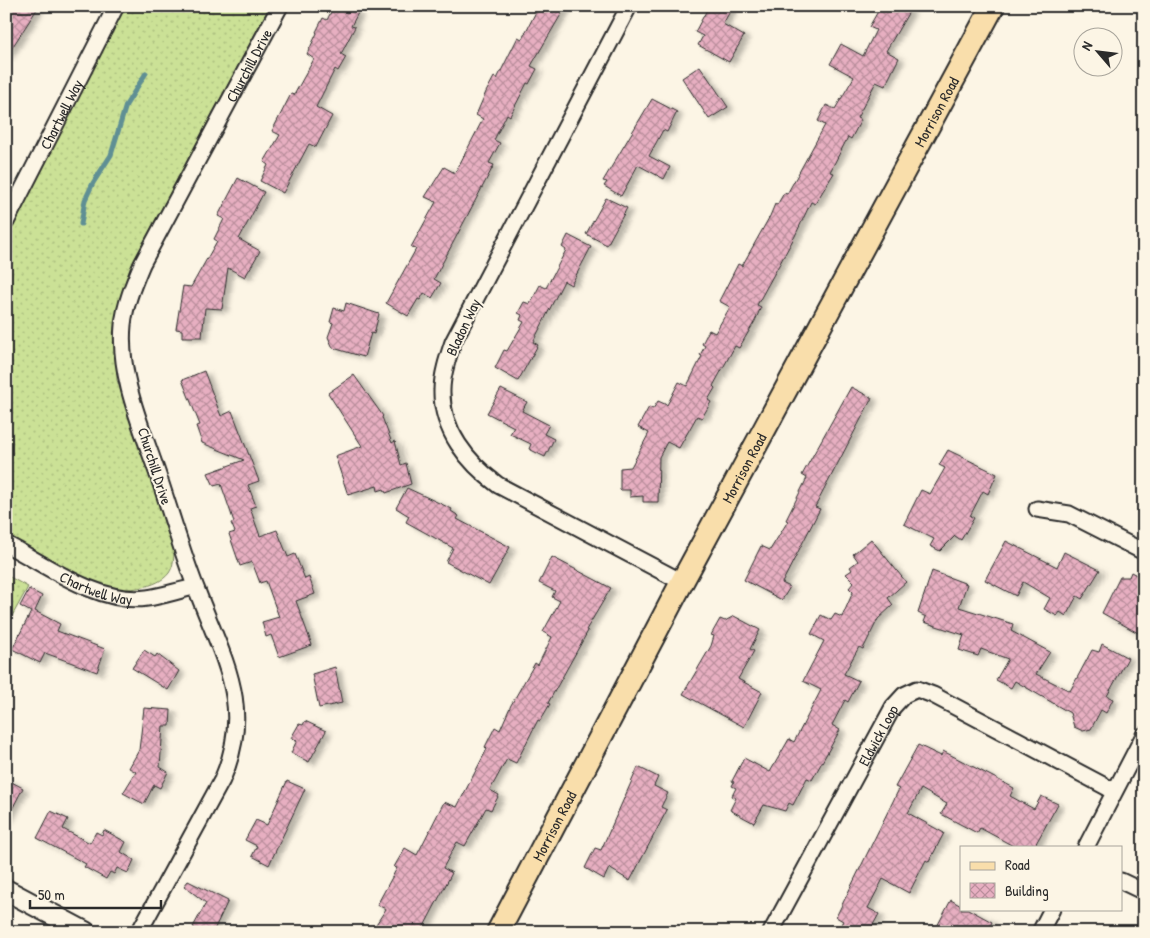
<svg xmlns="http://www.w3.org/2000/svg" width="1150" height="938" viewBox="0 0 1150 938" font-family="'Patrick Hand',sans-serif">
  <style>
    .grass { fill: url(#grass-dots); stroke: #7b8660 }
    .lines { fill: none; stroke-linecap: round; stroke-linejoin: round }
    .stream { stroke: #5f8f94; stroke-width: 5 }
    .building { fill: url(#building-cross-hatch); stroke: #2b2b2b; filter: url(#shadow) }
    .street-casing { stroke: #2b2b2b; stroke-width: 19 }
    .secondary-casing { stroke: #2b2b2b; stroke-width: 24 }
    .primary-casing { stroke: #2b2b2b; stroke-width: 26 }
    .street { stroke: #fcf5e5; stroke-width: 15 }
    .secondary { stroke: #fcf5e5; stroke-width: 20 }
    .primary { stroke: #f9deab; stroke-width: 22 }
    .labels { text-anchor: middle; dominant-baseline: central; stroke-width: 4; stroke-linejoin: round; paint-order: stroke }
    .street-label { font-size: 15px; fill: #2b2b2b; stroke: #fcf5e5 }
  </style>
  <defs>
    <pattern id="grass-dots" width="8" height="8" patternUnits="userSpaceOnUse" patternTransform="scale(1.25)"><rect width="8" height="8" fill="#cbe196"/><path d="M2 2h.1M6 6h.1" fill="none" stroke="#aec181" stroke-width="1.8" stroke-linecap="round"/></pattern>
    <pattern id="building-cross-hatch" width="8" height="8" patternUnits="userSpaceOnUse" patternTransform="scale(1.25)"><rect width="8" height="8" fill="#e7afc1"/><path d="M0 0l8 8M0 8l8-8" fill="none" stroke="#bb8f9d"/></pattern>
    <filter id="shadow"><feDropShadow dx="5.5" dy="3" stdDeviation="2.5" flood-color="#0004"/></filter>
  </defs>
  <rect width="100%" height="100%" fill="#fcf5e5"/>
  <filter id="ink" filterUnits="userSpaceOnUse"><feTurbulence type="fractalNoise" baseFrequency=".02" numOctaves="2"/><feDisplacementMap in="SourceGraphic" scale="10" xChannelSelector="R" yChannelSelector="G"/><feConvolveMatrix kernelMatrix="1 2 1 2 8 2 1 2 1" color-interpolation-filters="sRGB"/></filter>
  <g filter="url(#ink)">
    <path class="grass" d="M115 6H270L130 268 114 328 117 380 174 547C174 555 174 566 169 573 158 588 125 592 108 587 78 577 36 550 6 534V238Z
      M6 575 28 587 6 627Z"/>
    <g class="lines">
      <path class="stream" d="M81 224 85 200 93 183 111 155 126 105 146 73"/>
    </g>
    <path class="building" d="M6 6H39L6 57Z
      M334 6H346L358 13 351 26 355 27 341 54 346 57 338 71 335 69 316 107 332 116 316 147 309 144 283 193 260 181 268 165 264 162 280 135 272 131 291 94 294 95 314 59 307 54 317 33 316 32 323 18 327 20Z
      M539 6H566L531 66 537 69 529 84 527 83 510 116 507 114 494 140 500 143 489 163 494 165 434 279 441 283 432 298 424 293 420 300 418 299 408 316 386 303 416 249 411 247 436 202 425 197 444 167 455 173 483 119 476 115 486 92 494 77 497 79 518 37 522 39Z
      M709 6H733L723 24 744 36 729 62 698 45 703 36 695 32Z
      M881 6H903L910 10 886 51 899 58 885 86 876 82 857 118 861 120 851 139 848 137 830 172 834 173 815 204 811 202 795 236 757 305 761 307 755 321 739 348 735 346 713 386 715 388 708 400 711 402 702 418 697 416 679 448 667 442 659 457 658 502H643V496L630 497V490H620V468L631 467 649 433 638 427 649 407 653 409 658 401 667 405 679 382 687 386 702 356 700 355 705 346 702 344 709 330 715 333 730 307 719 301 738 264 742 266 770 216 775 204 777 205 784 193 787 194 797 176 825 125 818 121 826 105 835 109 854 77 830 64 841 44 863 56 876 30 869 27Z
      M700 66 728 107 709 119 682 78Z
      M652 99 677 112 667 132 663 130 649 156 670 167 664 179 638 165 621 196 604 186 607 182 603 181Z
      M238 178 264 192 239 239 260 251 245 277 228 268 222 309 205 308 202 337H182V330L176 329 183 286 191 287 217 241 214 239 224 219 218 216Z
      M606 198 627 208 607 245 586 234Z
      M568 235 591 247 571 285 564 281 533 342 538 345 518 381 495 368 504 350 507 351 524 322 520 320 522 315 518 313 524 302 530 304 540 285 546 288 566 250 562 247Z
      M346 303 379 314 374 334 371 333 364 357 333 348 328 337 333 323 330 322 334 308 344 311Z
      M204 371 221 416 232 411 259 481 248 485 256 506 250 508 260 536 277 530 288 557 295 554 305 579 309 577 315 594 296 601 312 645 279 657 271 635 266 637 262 622 279 617 266 581 260 583 252 562 240 566 229 534 235 532 231 523 234 522 221 484 214 486 208 473 244 460 202 443 196 426 200 425 182 380Z
      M354 375 383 416 382 417 392 443 395 441 401 465 406 463 411 484 386 493 384 489 378 491 377 486 348 495 335 456 362 446 328 393Z
      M851 387 872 398 815 507 820 509 782 583 790 587 782 600 744 580 761 546 770 550 788 521 786 520 807 478 802 475Z
      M501 389 527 402 522 411 549 425 544 434 554 439 545 457 529 449 531 444 510 434 514 427 487 413Z
      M948 450 997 474 988 494 983 491 970 516 974 518 961 540 955 536 940 551 930 546 934 539 904 524 921 490 930 494 945 468 939 465Z
      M407 488 452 509 451 511 459 516 457 519 510 547 489 585 446 562 453 548 406 522 409 516 396 508Z
      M871 539 906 582 888 598 893 605 878 619 863 649 859 647 844 674 859 681 848 702 845 700 832 725 840 730 812 780 807 778 793 805 789 803 785 811 764 805 754 823 730 810 736 798 732 796 736 788 732 786 734 782 732 781 744 758 770 772 789 739 794 742 821 690 803 681 824 641 811 634 821 615 831 620 835 614 842 617 853 592 849 588 854 582 846 574 852 570 850 567 858 561 853 554Z
      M1006 541 1057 567 1064 552 1100 570 1082 599 1077 596 1066 616 1060 612 1057 616 1044 609 1050 598 1023 582 1016 596 985 580Z
      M552 557 611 588 586 630 588 631 548 703 550 704 540 721 538 720 516 763 507 759 490 790 499 795 491 810 486 808 465 846 457 842 443 868 452 873 421 932H371L386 909 377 905 397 868 394 867 405 848 417 855 444 802 457 807 487 749 485 747 495 727 500 730 511 705 535 663 538 665 552 637 543 632 560 601 552 597 555 591 539 583Z
      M932 571 967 584 959 607 1013 624 1011 631 1050 652 1036 674 1070 691 1092 650 1099 652 1102 644 1128 658 1107 696 1113 699 1106 713 1101 710 1091 729 1083 731 1074 727 1070 713 1015 681 1011 688 996 680 1008 659 981 649 978 656 959 650 964 635 924 622 926 617 918 613Z
      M1131 572 1144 579V621L1138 633 1102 613 1120 577H1129Z
      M29 589 42 596 35 611 60 624 57 631 105 649 97 672 45 653 40 663 12 649 31 612 20 606Z
      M734 616 760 630 750 649 754 651 738 679 762 692 744 727 683 694 711 646 714 636 711 635 720 619 725 621Z
      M144 650 155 657 157 654 179 671 168 690 132 668Z
      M335 667 342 703 319 708 312 674Z
      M144 708 171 710 170 726H163L160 767 168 772 160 788 154 785 144 804 123 793 136 772 129 768 139 750Z
      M305 721 326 731 309 762 291 753 297 740 291 738 299 724 303 725Z
      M918 745 941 756 943 751 1014 788 1010 796 1034 809 1041 796 1058 804 1034 847H1015L980 828 977 833 941 814 947 804 921 789 908 813 944 833 929 862 926 860 909 893 883 879 868 908 879 914 869 932H851L840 926 843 921 836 917 899 789 895 787Z
      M638 767 658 777 654 786 668 793 661 807 667 810 630 881 609 868 604 879 585 868 595 848 601 850Z
      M6 779 23 788 6 821Z
      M287 781 305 789 269 865 252 856 257 846 245 840 256 820 267 825Z
      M51 811 68 819 63 829 90 843 96 832 102 835 104 830 126 842 121 852 134 860 128 873 117 868 114 874 110 872 106 879 84 867 86 864 37 838Z
      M188 881 228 901 213 932H201L193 927 206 903 184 886Z
      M951 900 961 906V909H968L992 922 987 932H934Z"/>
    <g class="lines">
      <defs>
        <g id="street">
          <path d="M629 6 453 342C448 357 442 374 442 390 441 430 468 463 498 485L682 582"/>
          <path id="s1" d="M6 222 116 6"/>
          <path d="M1037 509 1069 514 1144 552"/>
          <path id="s2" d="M6 544C46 565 100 605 147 598 163 596 179 590 195 587"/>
          <path d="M1086 847 1144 735"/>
          <path d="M1121 881 1144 892"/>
          <path id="s3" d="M139 932 222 780C254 707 224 661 198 593 183 556 172 516 159 478 143 430 118 377 123 325 125 304 134 283 142 264L280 6"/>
          <path id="s4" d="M771 932 893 707 904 695 917 689 933 695 1114 791"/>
          <path d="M1040 932 1052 909"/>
        </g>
        <path id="secondary" d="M6 890 85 932"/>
        <g id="primary">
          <path id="s5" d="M498 932 682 582 993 6"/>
        </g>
      </defs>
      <use href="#street" class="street-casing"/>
      <use href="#secondary" class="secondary-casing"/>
      <use href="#primary" class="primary-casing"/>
      <use href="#street" class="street"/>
      <use href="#secondary" class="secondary"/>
      <use href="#primary" class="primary"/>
    </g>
  </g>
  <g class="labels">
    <g class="street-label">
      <text stroke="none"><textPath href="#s3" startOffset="938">Churchill Drive</textPath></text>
      <text stroke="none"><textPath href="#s5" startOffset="930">Morrison Road</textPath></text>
      <text stroke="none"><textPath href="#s1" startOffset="121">Chartwell Way</textPath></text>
      <text transform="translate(463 327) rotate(-65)">Bladon Way</text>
      <text transform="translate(155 466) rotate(72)">Churchill Drive</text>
      <text stroke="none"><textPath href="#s5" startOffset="525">Morrison Road</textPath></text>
      <text stroke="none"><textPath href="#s2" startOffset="101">Chartwell Way</textPath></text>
      <text stroke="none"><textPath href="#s4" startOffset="224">Eldwick Loop</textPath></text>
      <text stroke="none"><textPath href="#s5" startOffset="120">Morrison Road</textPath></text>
    </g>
  </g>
  <rect width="1150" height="938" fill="none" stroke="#fcf5e5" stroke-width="25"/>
  <rect x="12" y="12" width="1125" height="913" fill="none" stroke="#2b2b2b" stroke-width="2" filter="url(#ink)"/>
  <rect x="960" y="846" width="162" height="65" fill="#fcf5e5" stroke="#a8a49b"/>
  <rect x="970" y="862" width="25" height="8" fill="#f9deab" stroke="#a8a49b"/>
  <text x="1005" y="870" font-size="15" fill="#2b2b2b">Road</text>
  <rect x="970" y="883" width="25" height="15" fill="url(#building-cross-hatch)" stroke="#a8a49b"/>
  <text x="1005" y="896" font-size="15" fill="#2b2b2b">Building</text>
  <g transform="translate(1098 52) rotate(298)"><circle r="24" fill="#fcf5e5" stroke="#a8a49b"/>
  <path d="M0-4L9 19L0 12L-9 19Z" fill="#2b2b2b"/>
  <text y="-8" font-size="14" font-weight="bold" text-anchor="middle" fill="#2b2b2b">N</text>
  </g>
  <path d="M30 900v8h131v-8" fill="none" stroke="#2b2b2b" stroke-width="2.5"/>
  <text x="38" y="900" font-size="15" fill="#2b2b2b" stroke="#fcf5e5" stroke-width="4" paint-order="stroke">50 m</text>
</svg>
